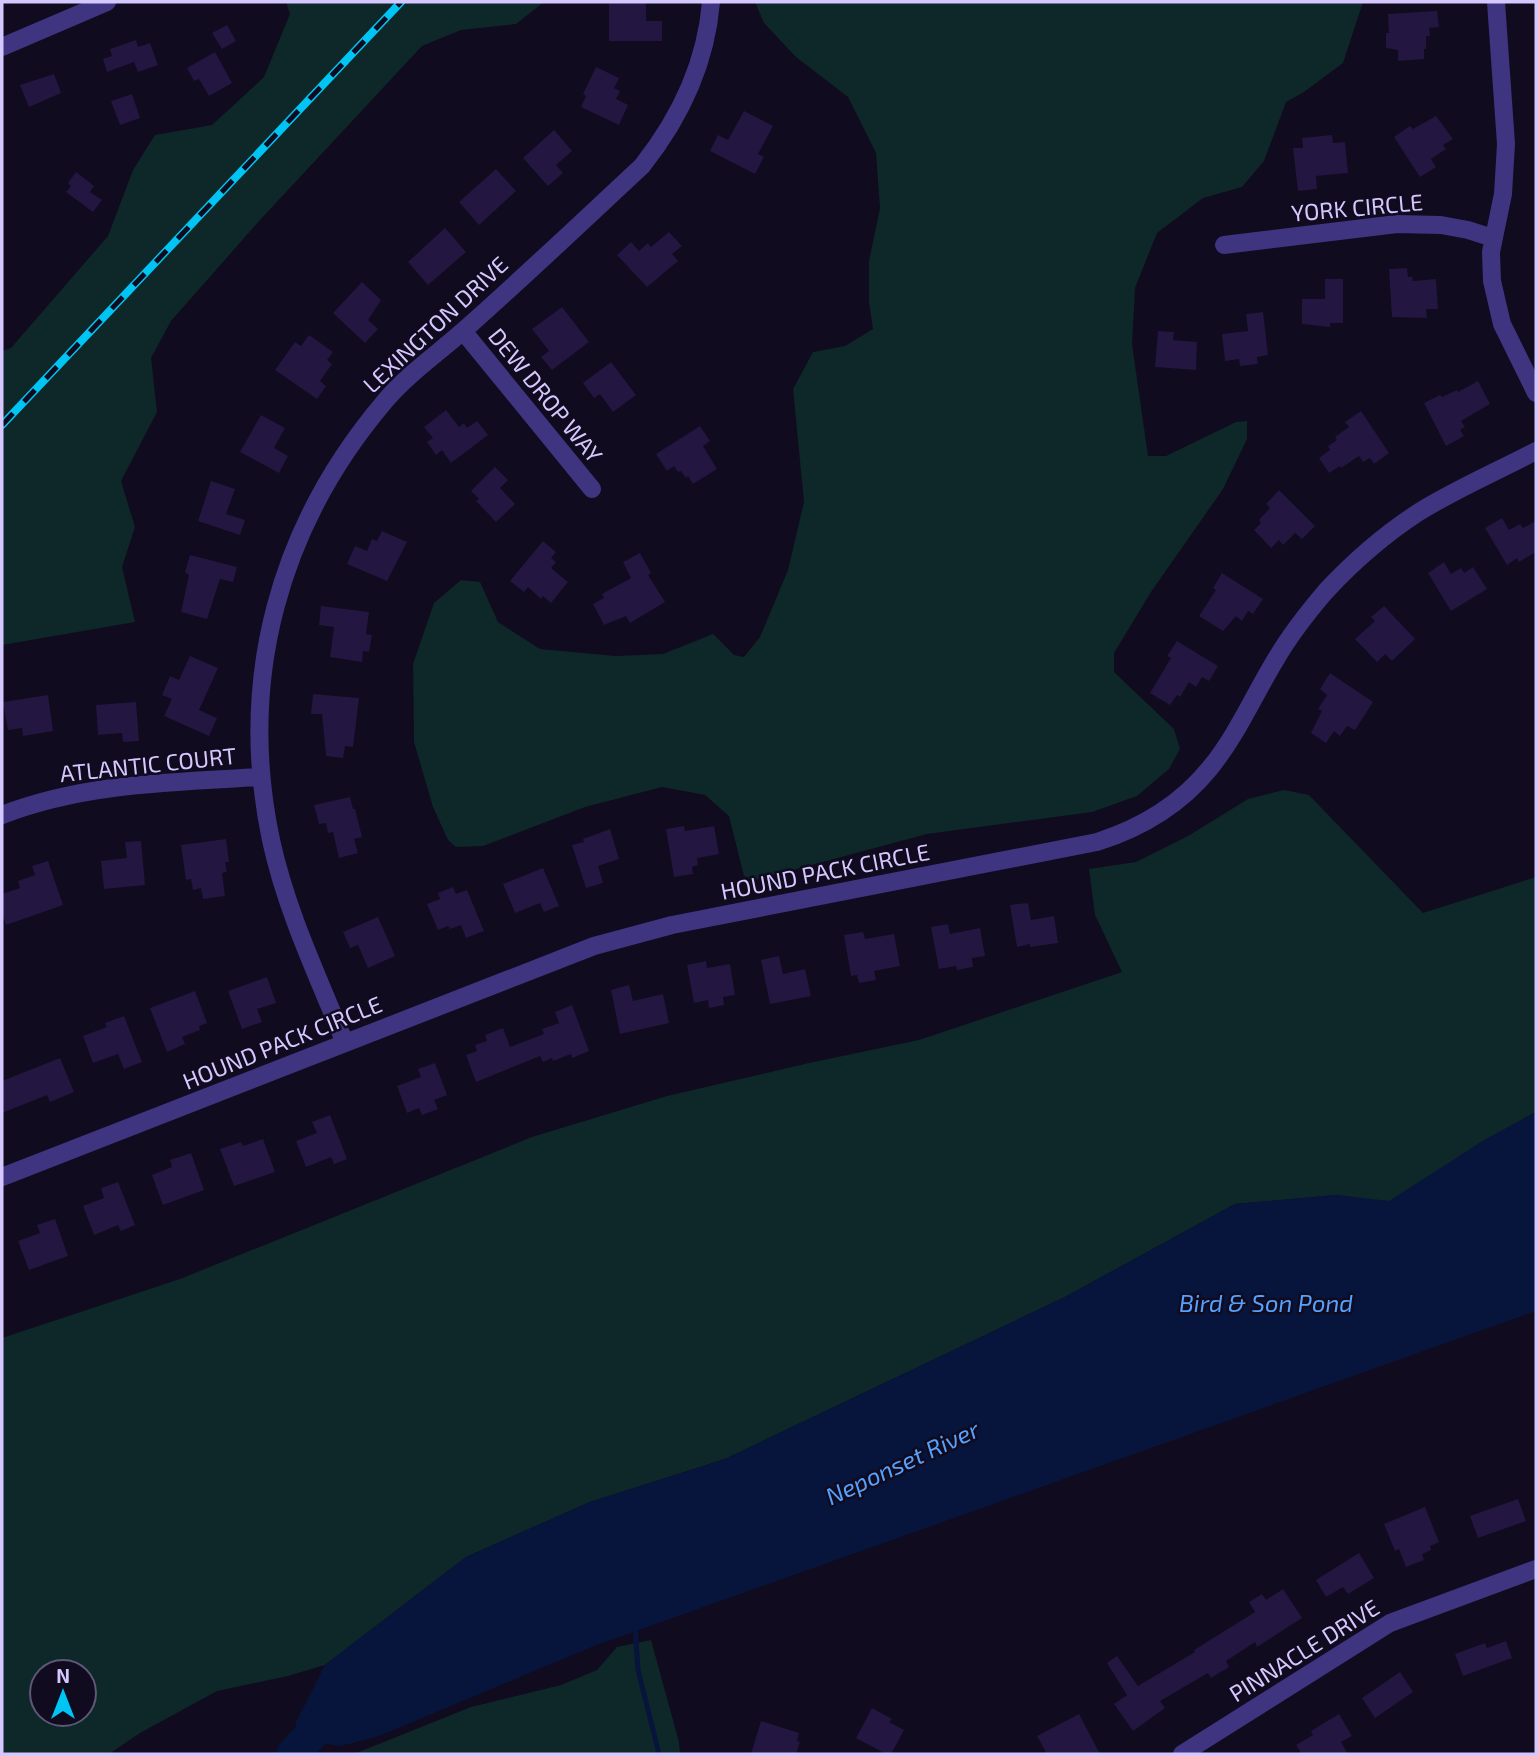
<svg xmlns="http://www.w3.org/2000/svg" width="1538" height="1756" viewBox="0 0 1538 1756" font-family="'Exo 2',sans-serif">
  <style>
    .green { fill: #0e2728; fill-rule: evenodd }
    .water { fill: #07153c }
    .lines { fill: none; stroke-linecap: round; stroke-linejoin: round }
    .stream { stroke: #07153c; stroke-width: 5 }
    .river { stroke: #07153c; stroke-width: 33 }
    .building { fill: #231640 }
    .minor { stroke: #3e3480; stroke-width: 18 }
    .rail-casing { stroke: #00c4f3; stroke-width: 8 }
    .rail { stroke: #100b1e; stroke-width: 5; stroke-dasharray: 16; stroke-linecap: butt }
    .labels { text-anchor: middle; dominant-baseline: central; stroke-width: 5; stroke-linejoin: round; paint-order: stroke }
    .street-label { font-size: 23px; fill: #d4c8ff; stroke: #100b1e }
    .water-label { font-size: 24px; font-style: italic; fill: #56a1ff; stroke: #100b1e }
  </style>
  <rect width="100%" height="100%" fill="#100b1e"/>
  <path class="green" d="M286 2H544L516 24 461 30 422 46 260 220 171 321 151 358 157 412 121 481 135 527 122 567 135 622 2 645V351L11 348 108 236 133 170 155 135 212 125 264 77 290 14Z
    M755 2H1363L1343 63 1304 92 1286 102 1264 161 1242 187 1203 198 1157 233 1135 288 1132 344 1148 456H1166L1236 422 1247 421V439L1223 489 1151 592 1114 653V672L1174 729 1180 749 1169 769 1137 796 1092 812 927 834 755 880 744 876 729 816 705 795 662 787 585 807 483 846 456 847 448 840 433 807 414 742 413 664 434 603 461 580 480 582 498 622 540 649 616 656 663 654 713 634 734 655 744 657 760 637 788 570 804 502 793 389 813 352 845 346 873 329 869 302V261L880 208 876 153 848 97 796 57 764 23Z
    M1284 790 1309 795 1423 913 1536 877V1112L1483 1141 1389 1202 1336 1195 1235 1204 1065 1297 725 1459 590 1502 466 1557 325 1665 288 1676 217 1691 140 1733 109 1754H2V1338L180 1279 532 1137 667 1096 809 1063 919 1040 1122 972 1095 915 1089 869 1136 862 1188 836 1248 799ZM42 1672H84V1714H42Z
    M651 1640 679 1742 680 1754H354L471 1707 561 1685 597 1670 617 1647Z"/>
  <path class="water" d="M1536 1112V1311L594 1646 379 1736 341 1746 306 1741 295 1724 325 1665 466 1557 590 1502 725 1459 1065 1297 1235 1204 1336 1195 1389 1201 1483 1141Z"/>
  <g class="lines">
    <path class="stream" d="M635 1627 638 1670 659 1754"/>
    <path class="river" d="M293 1754 323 1722 339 1710"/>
  </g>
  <path class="building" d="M609 2H646V21H662V41H609Z
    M1437 11 1439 27 1429 28 1430 36H1426V49H1424V59L1398 61V50L1386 48V33H1389L1388 14Z
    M227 25 236 41 222 49 212 33Z
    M136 40 138 47 150 43 158 65 138 72 134 62 107 72 103 59 112 56 110 49Z
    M215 52 232 83 209 96 199 79 194 81 187 68Z
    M596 67 619 78 614 88 620 91 616 99 628 105 619 125 581 107 586 96 583 94Z
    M54 74 61 93 29 107 20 85Z
    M132 94 140 118 120 125 111 101Z
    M744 111 773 126 758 154 764 157 755 174 710 151 718 135 728 140Z
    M1436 116 1453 139 1443 145 1446 149 1431 159 1436 167 1420 177 1394 137 1410 126 1413 129Z
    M554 130 572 151 556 165 563 173 548 186 523 158Z
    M1332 135 1333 143 1345 142 1348 173 1316 176 1317 189 1298 191 1293 148H1303L1302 138Z
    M496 169 516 191 479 225 459 202Z
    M76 172 94 186 90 192 102 200 93 212 66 192 71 186 68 183Z
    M445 228 466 252 428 285 408 262Z
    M669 232 682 246 672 254 678 261 647 287 617 255 631 242 639 251 648 243 651 247Z
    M1407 268 1408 277H1412L1413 281 1436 279 1438 309H1426L1427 318 1392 317 1389 269Z
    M1325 279H1343V323H1330V327L1302 324V299H1325Z
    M362 282 381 300 368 320 378 329 365 343 333 313Z
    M562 307 589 342 552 370 541 357 549 351 532 329Z
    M1263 312 1268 355 1257 357 1258 364 1240 366 1239 359 1225 361 1222 334 1248 331 1246 314Z
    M1158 331 1174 332 1173 340 1197 342 1196 370 1155 367Z
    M309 335 333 352 327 360 332 364 320 381 326 386 317 399 275 370 295 342 301 346Z
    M611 362 636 395 613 412 600 394 594 398 583 383Z
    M1478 381 1490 404 1461 421 1465 427 1460 430 1464 436 1446 446 1424 403 1440 395 1442 397 1457 390 1458 392Z
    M446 410 459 427 464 423 467 428 477 421 488 435 451 463 442 450 436 455 427 442 433 438 424 427Z
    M1361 411 1389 453 1374 464 1370 458 1363 462 1359 456 1341 468 1340 466 1329 473 1319 458 1330 450 1328 446 1337 440 1335 437 1349 427 1345 422Z
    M261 415 285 428 274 448 288 456 279 473 240 452Z
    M700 426 710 441 703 446 717 469 693 484 688 476 686 478 681 471 678 472 674 466 667 471 656 454Z
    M495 467 508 480 500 488 515 504 496 522 476 501 479 499 471 491Z
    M211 481 235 489 226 514 245 520 240 535 198 521Z
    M1279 490 1315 526 1302 539 1295 533 1283 545 1279 540 1271 548 1254 530 1261 523 1259 520 1270 508 1266 504Z
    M1502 518 1509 530 1520 524 1523 528 1536 521V552L1519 562 1517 558 1507 565 1485 528Z
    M382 531 407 542 387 581 347 564 355 546 367 551 372 539 377 541Z
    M543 541 556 552 551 558 556 562 551 568 568 582 551 603 543 596 541 599 528 587 524 592 510 581Z
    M640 553 651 573 648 575 665 602 630 623 626 616 604 625 593 604 604 598 602 594 631 578 623 562Z
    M190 555 237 567 233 582 220 579 207 619 181 612 189 575 185 572Z
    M1444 562 1451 574 1461 568 1464 573 1473 567 1487 589 1451 611 1428 573Z
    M1222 573 1263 599 1253 614 1248 611 1242 621 1236 616 1223 631 1199 616 1216 590 1213 588Z
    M321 606 369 612 366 634 372 635 369 652 363 651 362 662 330 657 334 627 319 625Z
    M1384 606 1415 639 1392 661 1385 654 1377 662 1355 639 1375 621 1371 617Z
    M1177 641 1218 666 1209 681 1202 677 1196 687 1189 682 1180 697 1177 695 1170 705 1150 693 1171 658 1167 656Z
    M190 656 218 668 199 710 217 718 209 736 164 716 172 699 162 695 170 676 179 680Z
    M1330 673 1373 702 1355 730 1347 726 1340 736 1334 731 1326 743 1311 733 1322 711 1318 709 1327 695 1320 689Z
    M313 694 359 698 353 747 345 746 343 758 326 756 322 714H311Z
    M48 695 53 731 23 736 22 728 8 730 3 702Z
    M136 702 139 741 123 742 122 733 98 735 96 705Z
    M350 797 353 809H355L362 837 354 839 358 853 339 858 333 832 328 833 326 823 319 824 314 805Z
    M684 826 685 831 714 826 719 854 697 858 698 865 692 867 693 874 674 877 666 829Z
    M610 829 619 859 598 866 603 883 586 888 572 845 584 842 583 839Z
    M226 839 229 862H225L227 872 222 873 225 896 203 899 201 888 193 890 191 879 186 880 181 845Z
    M141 841 145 885 104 889 101 861 127 858 125 842Z
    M48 861 63 905 6 925 2 913V894L20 888 18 881 35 875 32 866Z
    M543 868 559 906 544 912 540 903 515 913 503 884Z
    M453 887 456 894 467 890 484 931 466 938 461 925 450 929 448 926 438 930 427 904 440 899 438 893Z
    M1028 903 1031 920 1054 916 1058 943 1030 947V944L1017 947 1010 905Z
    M378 917 395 956 368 968 358 945 350 948 343 932Z
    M948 924 950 934 980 928 985 956 972 958 973 967 957 970 956 966 939 969 931 927Z
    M863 932 865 939 894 934 900 966 874 971 876 980 859 983 857 975 851 976 844 935Z
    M779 956 783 974 805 969 811 996 770 1004 761 960Z
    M706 961 707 968 730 964 735 995 723 997 724 1005 709 1008 708 1000 694 1003 687 965Z
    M267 977 276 1003 257 1009 262 1022 242 1029 228 991Z
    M629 985 633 1001 663 994 669 1023 620 1034 611 990Z
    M195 991 207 1023 199 1026 200 1030 182 1037 185 1044 167 1052 150 1008Z
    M572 1005 589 1051 572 1058 571 1054 553 1061 552 1058 543 1062 540 1056 476 1082 466 1055 477 1051 475 1045 487 1041 485 1035 503 1028 510 1047 544 1034 542 1029 559 1023 555 1012Z
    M124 1016 142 1062 124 1069 118 1054 93 1063 83 1036 107 1027 105 1023Z
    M60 1058 74 1092 50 1102 47 1095 2 1113V1081Z
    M435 1063 447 1095 434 1100 438 1109 422 1115 419 1108 407 1113 397 1086 421 1077 418 1069Z
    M330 1115 347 1159 334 1164 331 1157 306 1167 296 1141 317 1133 312 1122Z
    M263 1139 275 1172 234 1186 220 1149 241 1142 243 1146Z
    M191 1153 204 1190 163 1205 152 1175 172 1167 170 1160Z
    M118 1182 135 1225 121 1231 118 1225 94 1235 83 1206 104 1198 101 1188Z
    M55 1219 68 1256 29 1270 18 1241 40 1233 37 1225Z
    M1518 1499 1526 1521 1478 1538 1470 1516Z
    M1425 1507 1439 1542 1430 1546 1431 1550 1422 1554 1424 1560 1406 1567 1399 1549 1395 1551 1384 1524Z
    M1359 1553 1374 1578 1348 1594 1343 1587 1326 1597 1316 1580Z
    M1283 1589 1302 1618 1257 1647 1255 1642 1226 1661 1229 1667 1211 1678 1208 1673 1160 1701 1165 1708 1133 1731 1114 1704 1127 1695 1107 1663 1117 1656 1138 1686 1195 1652 1194 1650 1255 1612 1249 1602 1262 1594 1266 1600Z
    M1506 1641 1512 1658 1463 1676 1455 1654 1485 1643 1487 1648Z
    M1400 1672 1413 1692 1375 1718 1362 1698Z
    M872 1708 892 1719 889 1722 904 1730 891 1754H886L856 1738Z
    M1079 1714 1100 1754H1047L1037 1736Z
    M1339 1714 1352 1736 1341 1742 1348 1754H1302L1296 1745 1313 1735 1311 1731Z
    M761 1721 799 1733 797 1741 800 1742 796 1754H751Z"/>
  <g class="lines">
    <path class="minor" d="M1496 2 1506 144 1503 194 1491 252 1492 281 1502 324 1536 393
      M2 47 107 2
      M1224 245 1397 224 1441 225 1468 230 1493 238
      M463 331 592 489
      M2 815C84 783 174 782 261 777
      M345 1043C318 977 286 910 271 840 237 679 279 526 385 401 408 374 437 354 463 331 524 277 583 221 642 166 680 118 706 63 711 2
      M2 1177 594 946 672 925 1097 842C1141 828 1181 804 1210 768 1237 735 1254 695 1276 659 1290 635 1308 612 1326 591 1353 562 1385 534 1419 512 1456 489 1498 471 1536 451
      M1182 1754 1390 1623 1536 1569"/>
    <defs>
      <path id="rail" d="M2 425 401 2"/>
    </defs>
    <use href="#rail" class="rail-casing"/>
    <use href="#rail" class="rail"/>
  </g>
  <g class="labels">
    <g class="street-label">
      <text transform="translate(1357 207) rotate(-5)">YORK CIRCLE</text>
      <text transform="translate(435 324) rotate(-43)">LEXINGTON DRIVE</text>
      <text transform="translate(546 395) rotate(51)">DEW DROP WAY</text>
      <text transform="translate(148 764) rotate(-6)">ATLANTIC COURT</text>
      <text transform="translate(825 871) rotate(-11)">HOUND PACK CIRCLE</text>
      <text transform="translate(282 1042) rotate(-22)">HOUND PACK CIRCLE</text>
      <text transform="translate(1304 1650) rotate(-32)">PINNACLE DRIVE</text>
    </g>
    <g class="water-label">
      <text x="1266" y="1302">Bird &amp; Son Pond</text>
      <text transform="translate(902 1462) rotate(-25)">Neponset River</text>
    </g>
  </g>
  <rect width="1538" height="1756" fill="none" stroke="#d4c8ff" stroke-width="7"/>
  <g transform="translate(63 1693)"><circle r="33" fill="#100b1e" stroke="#5e5778" stroke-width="2"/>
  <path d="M0-5L12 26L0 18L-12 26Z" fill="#00c4f3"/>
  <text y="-10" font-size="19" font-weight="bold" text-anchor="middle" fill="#d4c8ff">N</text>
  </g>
</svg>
